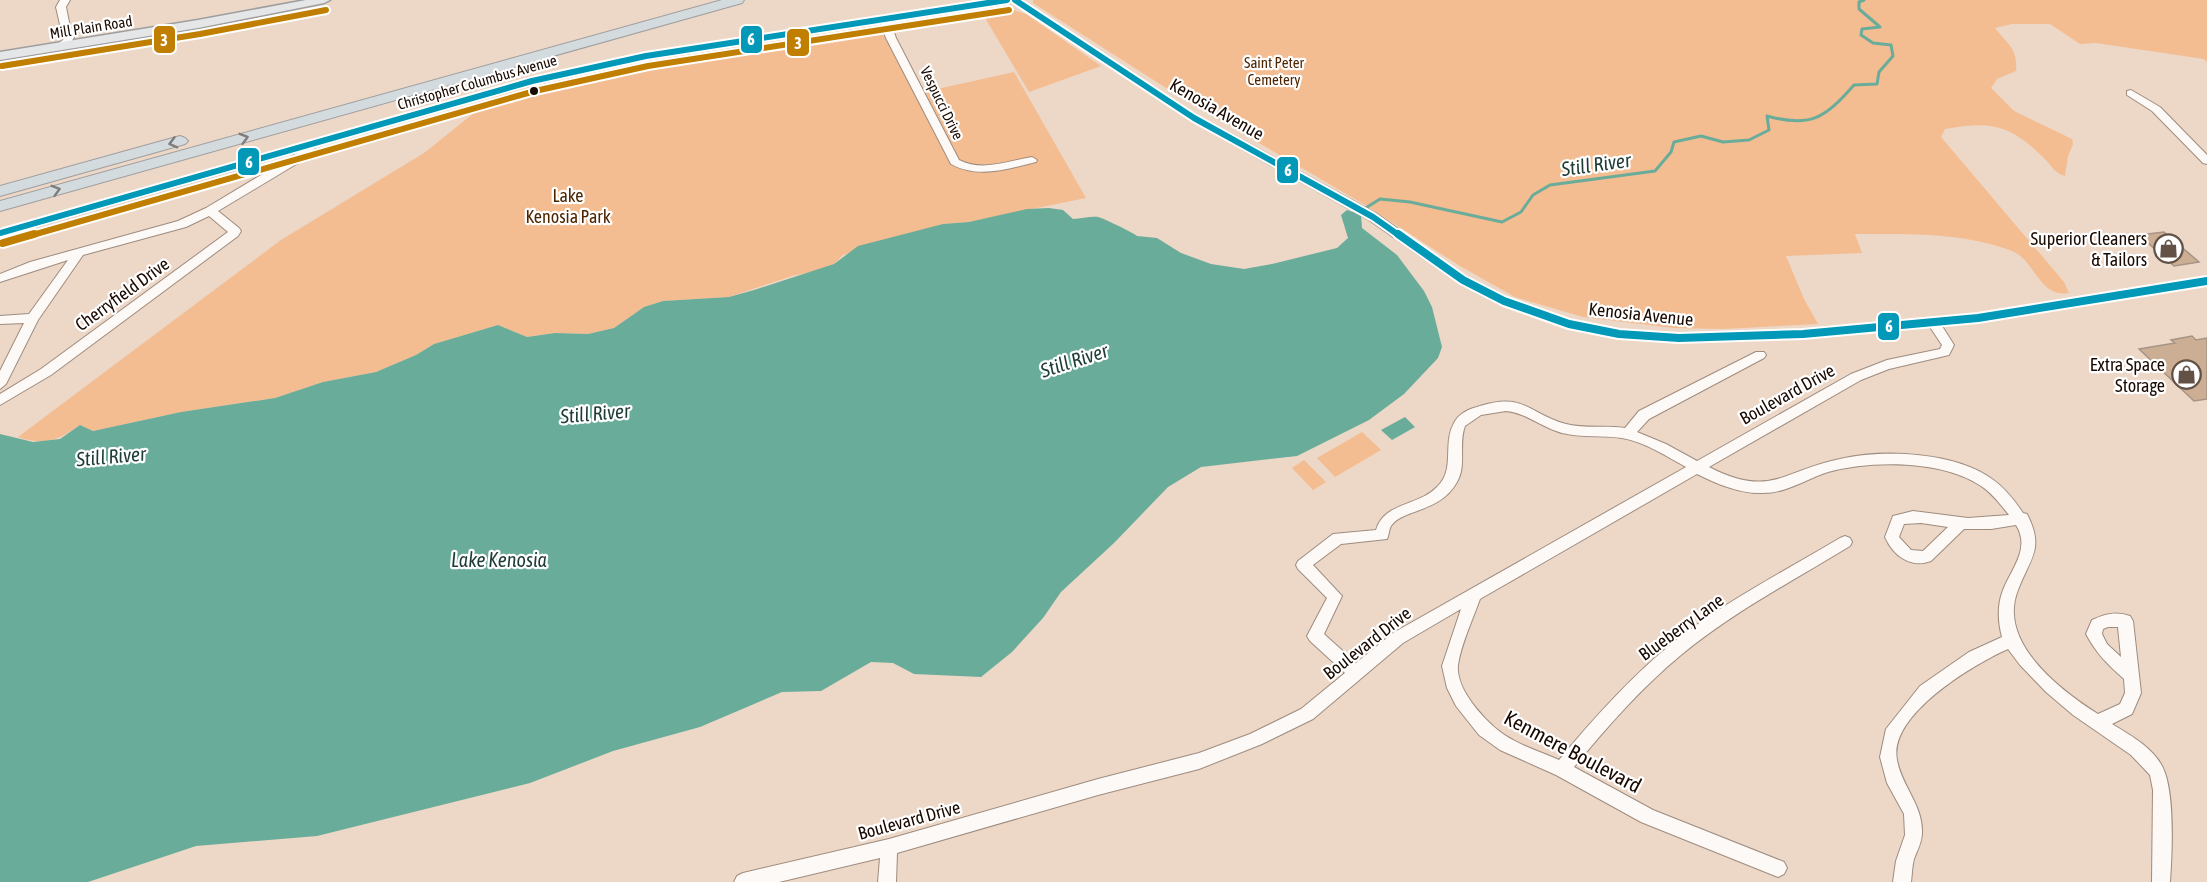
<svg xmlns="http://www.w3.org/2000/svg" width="2207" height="882" viewBox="0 0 2207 882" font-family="'Asap Condensed',sans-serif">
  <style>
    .green { fill: #f3bd91 }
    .water { fill: #69ac9a }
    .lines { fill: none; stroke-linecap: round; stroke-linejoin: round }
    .stream { stroke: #69ac9a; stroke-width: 3 }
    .building { fill: #cbae93; stroke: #a79487; stroke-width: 1.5 }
    .minor-casing { stroke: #9e8c7e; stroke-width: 2 }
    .major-casing { stroke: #9e9e9e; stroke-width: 3 }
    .highway-casing { stroke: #9e9e9e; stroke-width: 2 }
    .minor { fill: #fcf9f7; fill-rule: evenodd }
    .major { fill: #e4e6e8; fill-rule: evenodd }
    .highway { fill: #d4dbdf; fill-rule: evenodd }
    .bus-1-far1-casing { stroke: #fff; stroke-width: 10 }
    .bus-1-casing { stroke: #fff; stroke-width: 12 }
    .bus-2-far1-casing { stroke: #fff; stroke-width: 10 }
    .bus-2-casing { stroke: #fff; stroke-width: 12 }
    .bus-1-far1 { stroke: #0299b9; stroke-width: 6 }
    .bus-1 { stroke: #0299b9; stroke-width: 8 }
    .bus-2-far1 { stroke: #c07f00; stroke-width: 6 }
    .bus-2 { stroke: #c07f00; stroke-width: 8 }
    .oneway { stroke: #807c7b }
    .bus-dot { fill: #190900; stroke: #fff; stroke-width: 2 }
    .labels { text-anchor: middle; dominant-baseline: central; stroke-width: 4.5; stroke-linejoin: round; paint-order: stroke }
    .far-street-label { font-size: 15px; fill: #190900; stroke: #fff }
    .far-park-label { font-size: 15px; fill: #4d2500; stroke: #fff }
    .street-label { font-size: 18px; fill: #190900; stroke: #fff }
    .park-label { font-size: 18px; fill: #4d2500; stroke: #fff }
    .poi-label { font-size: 18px; fill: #190900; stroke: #fff; text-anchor: end }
    .water-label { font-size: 20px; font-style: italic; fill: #1e3c36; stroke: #fff }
    .near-street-label { font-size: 21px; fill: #190900; stroke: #fff }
    .line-badge { stroke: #fff; stroke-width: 2 }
    .badge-label { font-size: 16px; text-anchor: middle; font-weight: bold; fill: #fff }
  </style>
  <rect width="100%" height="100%" fill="#edd7c7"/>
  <path class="green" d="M1033 0H2207V62L2204 59 2096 43 2080 44 2050 24H2012L1995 28C2007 44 2018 48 2016 71L1997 79 1991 88 2014 111 2072 139 2073 144 2068 156 2065 176C2054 173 2051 165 2044 158 2009 124 1991 121 1945 129L1941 137 2064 282 2069 293C2039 298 2035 260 2012 251 1963 232 1907 234 1855 234L1862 253 1786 256 1804 299 1818 324 1723 329 1674 328 1583 317 1515 297 1460 266 1365 205 1177 95 1033 3Z
    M1008 8 1026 14 1101 66 1029 92 981 11Z
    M873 21 924 92 1014 72 1086 198 969 222 943 224 843 255 834 264 816 271 792 276 729 297 663 301 644 307 614 328 588 334 555 333 527 337 498 325 434 344 416 355 376 372 323 382 275 398 181 412 93 431 80 425C59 440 45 446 18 437L281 240 424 153 494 97 554 77 629 57Z
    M1362 432 1381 450 1335 477 1317 458Z
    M1304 460 1326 482 1313 490 1292 468Z"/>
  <path class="water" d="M1049 208 1063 210 1073 219C1081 219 1091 216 1098 217 1103 218 1134 233 1137 236L1157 238 1181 253 1211 264 1244 269 1272 264 1337 248 1348 238 1341 215 1347 210 1361 215 1362 228 1397 255 1424 291 1432 307 1442 347 1438 358 1404 394 1369 420 1297 456 1201 467 1168 487 1114 543 1061 592 1043 618 1012 652 981 677 914 674 893 663 871 662 821 691 782 692 700 727 613 751 530 783 317 836 196 846 88 882H0V434L33 442 60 439 80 425 93 431 181 412 275 398 323 382 376 372 416 355 434 344 498 325 527 337 555 333 588 334 614 328 644 307 663 301 729 297 754 290 834 264 858 246 943 224 969 222 1027 209Z
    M1405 417 1415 427 1392 440 1381 430Z"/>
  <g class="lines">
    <path class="stream" d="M1364 209 1380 199 1410 202 1502 222 1521 212 1533 195 1550 185 1655 171 1671 152 1674 142 1701 136 1723 142 1749 140 1769 130 1767 116C1811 128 1825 118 1854 85L1877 84 1879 72 1893 56 1891 45 1873 43 1861 35 1862 29 1880 27 1859 9V2L1864 0"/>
  </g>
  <path class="building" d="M2164 232 2199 262 2174 266 2139 235Z
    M2192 336 2196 340 2207 338V399L2194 401 2139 349 2175 343 2171 340Z"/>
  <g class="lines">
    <defs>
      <path id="minor" d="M60 0H70L66 7 70 27 77 32 70 44 59 50 54 47 63 40 67 33 61 29 56 7Z
        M989 0H1021L1198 116 1377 214 1467 277 1508 298 1571 320 1619 330 1679 334 1803 330 1978 314 2207 277V285L1978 322 1942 326 1954 345 1949 355 1889 369 1861 380 1709 467C1770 499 1784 470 1840 459 1885 449 1955 452 1992 479 2005 488 2015 501 2023 513L2027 514C2045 549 2030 558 2018 590 1997 642 2060 690 2098 714L2120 704 2125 693 2124 679C2108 665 2096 653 2086 634L2092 620C2105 614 2116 611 2130 616L2133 621 2141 693 2132 714 2112 724C2130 735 2152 747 2162 766 2175 790 2172 853 2170 882H2152L2153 790 2150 775 2131 755 2073 715 2046 692 2020 665 2008 649C1974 664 1888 715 1897 760 1902 787 1923 805 1922 833 1922 842 1917 851 1914 859 1912 867 1912 874 1911 882H1893L1896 861 1905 835 1904 814 1887 783 1880 757 1886 729 1920 686 1969 652 2002 637C1998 622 1997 605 2003 590 2011 569 2031 549 2016 525L1991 529H1964L1931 561C1910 569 1893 555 1885 537L1893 516 1913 511 1968 518 2009 515C2001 505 1992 493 1981 486 1942 460 1872 460 1828 472 1806 479 1787 493 1763 493 1740 494 1717 484 1697 474L1480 599C1473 619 1461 644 1458 665 1455 691 1491 729 1513 740 1527 748 1544 753 1559 760 1593 719 1629 679 1670 645 1722 603 1783 572 1840 538L1845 536 1850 538 1852 542 1850 546C1793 581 1733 612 1681 655 1641 688 1607 727 1574 767L1653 810 1784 862 1787 868 1784 874 1778 877 1641 822 1556 775 1500 750 1479 735 1456 706 1447 688 1442 666 1461 609 1403 643 1313 719 1262 744 1199 769 1098 795 897 853 896 882H878L880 858 779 882H734L737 876 743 873 889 839 1098 779 1199 753 1250 734 1301 709 1345 673 1310 641 1307 636 1327 598 1298 569 1296 565 1298 561 1333 534 1376 530C1384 502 1419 506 1437 487 1456 469 1442 444 1454 423 1459 413 1469 409 1480 406 1525 392 1529 414 1566 424 1585 429 1606 425 1625 428L1639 411 1756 352H1764L1766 355 1764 358 1649 419 1637 432 1666 444 1697 461 1851 374 1887 360 1940 349 1942 345 1930 327 1803 338 1679 342 1619 338 1565 327 1500 304 1459 283 1369 220 1190 120 1011 1 890 21 896 38 959 160C982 172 1008 161 1032 157L1037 160 1036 162C1008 169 978 179 951 164L886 38 880 22 646 59 534 84 317 146 303 160 218 211 239 228 241 231 238 236 51 375 0 405V394L41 369 228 232 209 216 186 227 83 255 38 320 6 384 0 389V371L24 323 0 324V316L29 314 68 260 0 282V274L30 262 178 221 206 208 301 151 0 237V229L532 78 646 53ZM1506 411C1527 413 1542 428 1562 433 1582 438 1602 435 1622 438 1645 442 1666 456 1686 467L1393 633 1356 663 1324 634 1342 596 1313 565 1341 544 1387 539C1389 535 1389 529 1391 526 1402 509 1440 513 1457 482 1467 465 1458 444 1465 426L1481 415ZM1921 523 1948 527 1923 551 1911 550 1899 537 1904 524ZM2108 627H2118L2121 657 2107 644 2102 634 2103 629Z
        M2131 90 2160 107 2207 155V164L2203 163 2152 111 2127 95V91Z"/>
      <path id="major" d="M306 0H330L324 3 198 28 0 60V52L198 20Z"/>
      <path id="highway" d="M722 0H744L742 3 0 211V201Z
        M180 136 185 138 188 141 185 144 0 196V186Z"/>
    </defs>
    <use href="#minor" class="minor-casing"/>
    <use href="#major" class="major-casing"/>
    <use href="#highway" class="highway-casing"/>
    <use href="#minor" class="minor"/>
    <use href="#major" class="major"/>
    <use href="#highway" class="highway"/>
    <defs>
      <path id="bus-1-far1" d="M1015 0 1194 118 1373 217 1400 236
        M0 233 532 81 646 56 1007 0"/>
      <path id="bus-1" d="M1398 234 1463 280 1504 301 1569 324 1619 334 1679 338 1803 334 1978 318 2207 281"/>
      <path id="bus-2-far1" d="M2 66 200 34 326 10
        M29 236 535 91 648 66 1009 10"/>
      <path id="bus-2" d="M3 243 34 234"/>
    </defs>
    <use href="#bus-1-far1" class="bus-1-far1-casing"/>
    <use href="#bus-1" class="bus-1-casing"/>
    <use href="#bus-2-far1" class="bus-2-far1-casing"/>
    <use href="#bus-2" class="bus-2-casing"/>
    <use href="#bus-1-far1" class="bus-1-far1"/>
    <use href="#bus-1" class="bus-1"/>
    <use href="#bus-2-far1" class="bus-2-far1"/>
    <use href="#bus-2" class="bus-2"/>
  </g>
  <defs><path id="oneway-chevron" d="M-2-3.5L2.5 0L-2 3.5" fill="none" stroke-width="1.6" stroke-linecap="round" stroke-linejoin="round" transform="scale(1.5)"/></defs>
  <g class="oneway">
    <use href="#oneway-chevron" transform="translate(244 138) rotate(-16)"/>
    <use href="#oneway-chevron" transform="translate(173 143) rotate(165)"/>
    <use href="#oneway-chevron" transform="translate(56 190) rotate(-16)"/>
  </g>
  <defs>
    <symbol id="shop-ring" viewBox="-11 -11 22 22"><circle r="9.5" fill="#fff" stroke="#635146" stroke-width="1.5"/><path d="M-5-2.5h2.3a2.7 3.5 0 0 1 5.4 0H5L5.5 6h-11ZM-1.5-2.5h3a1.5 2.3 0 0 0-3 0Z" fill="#635146"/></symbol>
  </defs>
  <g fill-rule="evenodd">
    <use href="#shop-ring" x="2152" y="232" width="33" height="33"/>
    <use href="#shop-ring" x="2170" y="358" width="33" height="33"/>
  </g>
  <circle class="bus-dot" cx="534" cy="91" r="5"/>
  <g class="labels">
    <g class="far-street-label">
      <text transform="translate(91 27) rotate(-9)">Mill Plain Road</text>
      <text transform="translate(477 82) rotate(-16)">Christopher Columbus Avenue</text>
      <text transform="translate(942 103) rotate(64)">Vespucci Drive</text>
    </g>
    <g class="far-park-label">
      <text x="1274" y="62">Saint Peter<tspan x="1274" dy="17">Cemetery</tspan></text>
    </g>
    <g class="street-label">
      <text transform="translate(1217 109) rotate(30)">Kenosia Avenue</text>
      <text transform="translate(122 294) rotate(-36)">Cherryfield Drive</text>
      <text transform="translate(1641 314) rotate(6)">Kenosia Avenue</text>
      <text transform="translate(1787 394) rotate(-29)">Boulevard Drive</text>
      <text transform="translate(1681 627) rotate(-36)">Blueberry Lane</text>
      <text transform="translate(1367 643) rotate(-38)">Boulevard Drive</text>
      <text transform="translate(909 820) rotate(-15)">Boulevard Drive</text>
    </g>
    <g class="park-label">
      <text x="568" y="195">Lake<tspan x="568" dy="21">Kenosia Park</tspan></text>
    </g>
    <g class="poi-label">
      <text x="2147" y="238">Superior Cleaners<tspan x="2147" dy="21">&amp; Tailors</tspan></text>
      <text x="2165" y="364">Extra Space<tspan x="2165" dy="21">Storage</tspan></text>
    </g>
    <g class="water-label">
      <text transform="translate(1596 164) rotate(-8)">Still River</text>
      <text transform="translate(1074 360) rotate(-18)">Still River</text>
      <text transform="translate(595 413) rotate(-5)">Still River</text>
      <text transform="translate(111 456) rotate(-5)">Still River</text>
      <text x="499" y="559">Lake Kenosia</text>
    </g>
    <g class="near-street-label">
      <text transform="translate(1573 751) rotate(28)">Kenmere Boulevard</text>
    </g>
  </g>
  <g class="line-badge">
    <rect x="740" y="25" width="23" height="29" rx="6" fill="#0299b9"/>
    <rect x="153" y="25" width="23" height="29" rx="6" fill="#c07f00"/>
    <rect x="786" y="28" width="24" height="29" rx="6" fill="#c07f00"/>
    <rect x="237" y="147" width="23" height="29" rx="6" fill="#0299b9"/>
    <rect x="1276" y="156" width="23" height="28" rx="6" fill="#0299b9"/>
    <rect x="1877" y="312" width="23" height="29" rx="6" fill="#0299b9"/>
  </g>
  <g class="badge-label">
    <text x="751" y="45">6</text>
    <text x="164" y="46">3</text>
    <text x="798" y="49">3</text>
    <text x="249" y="168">6</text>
    <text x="1288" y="176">6</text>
    <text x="1889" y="332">6</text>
  </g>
</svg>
